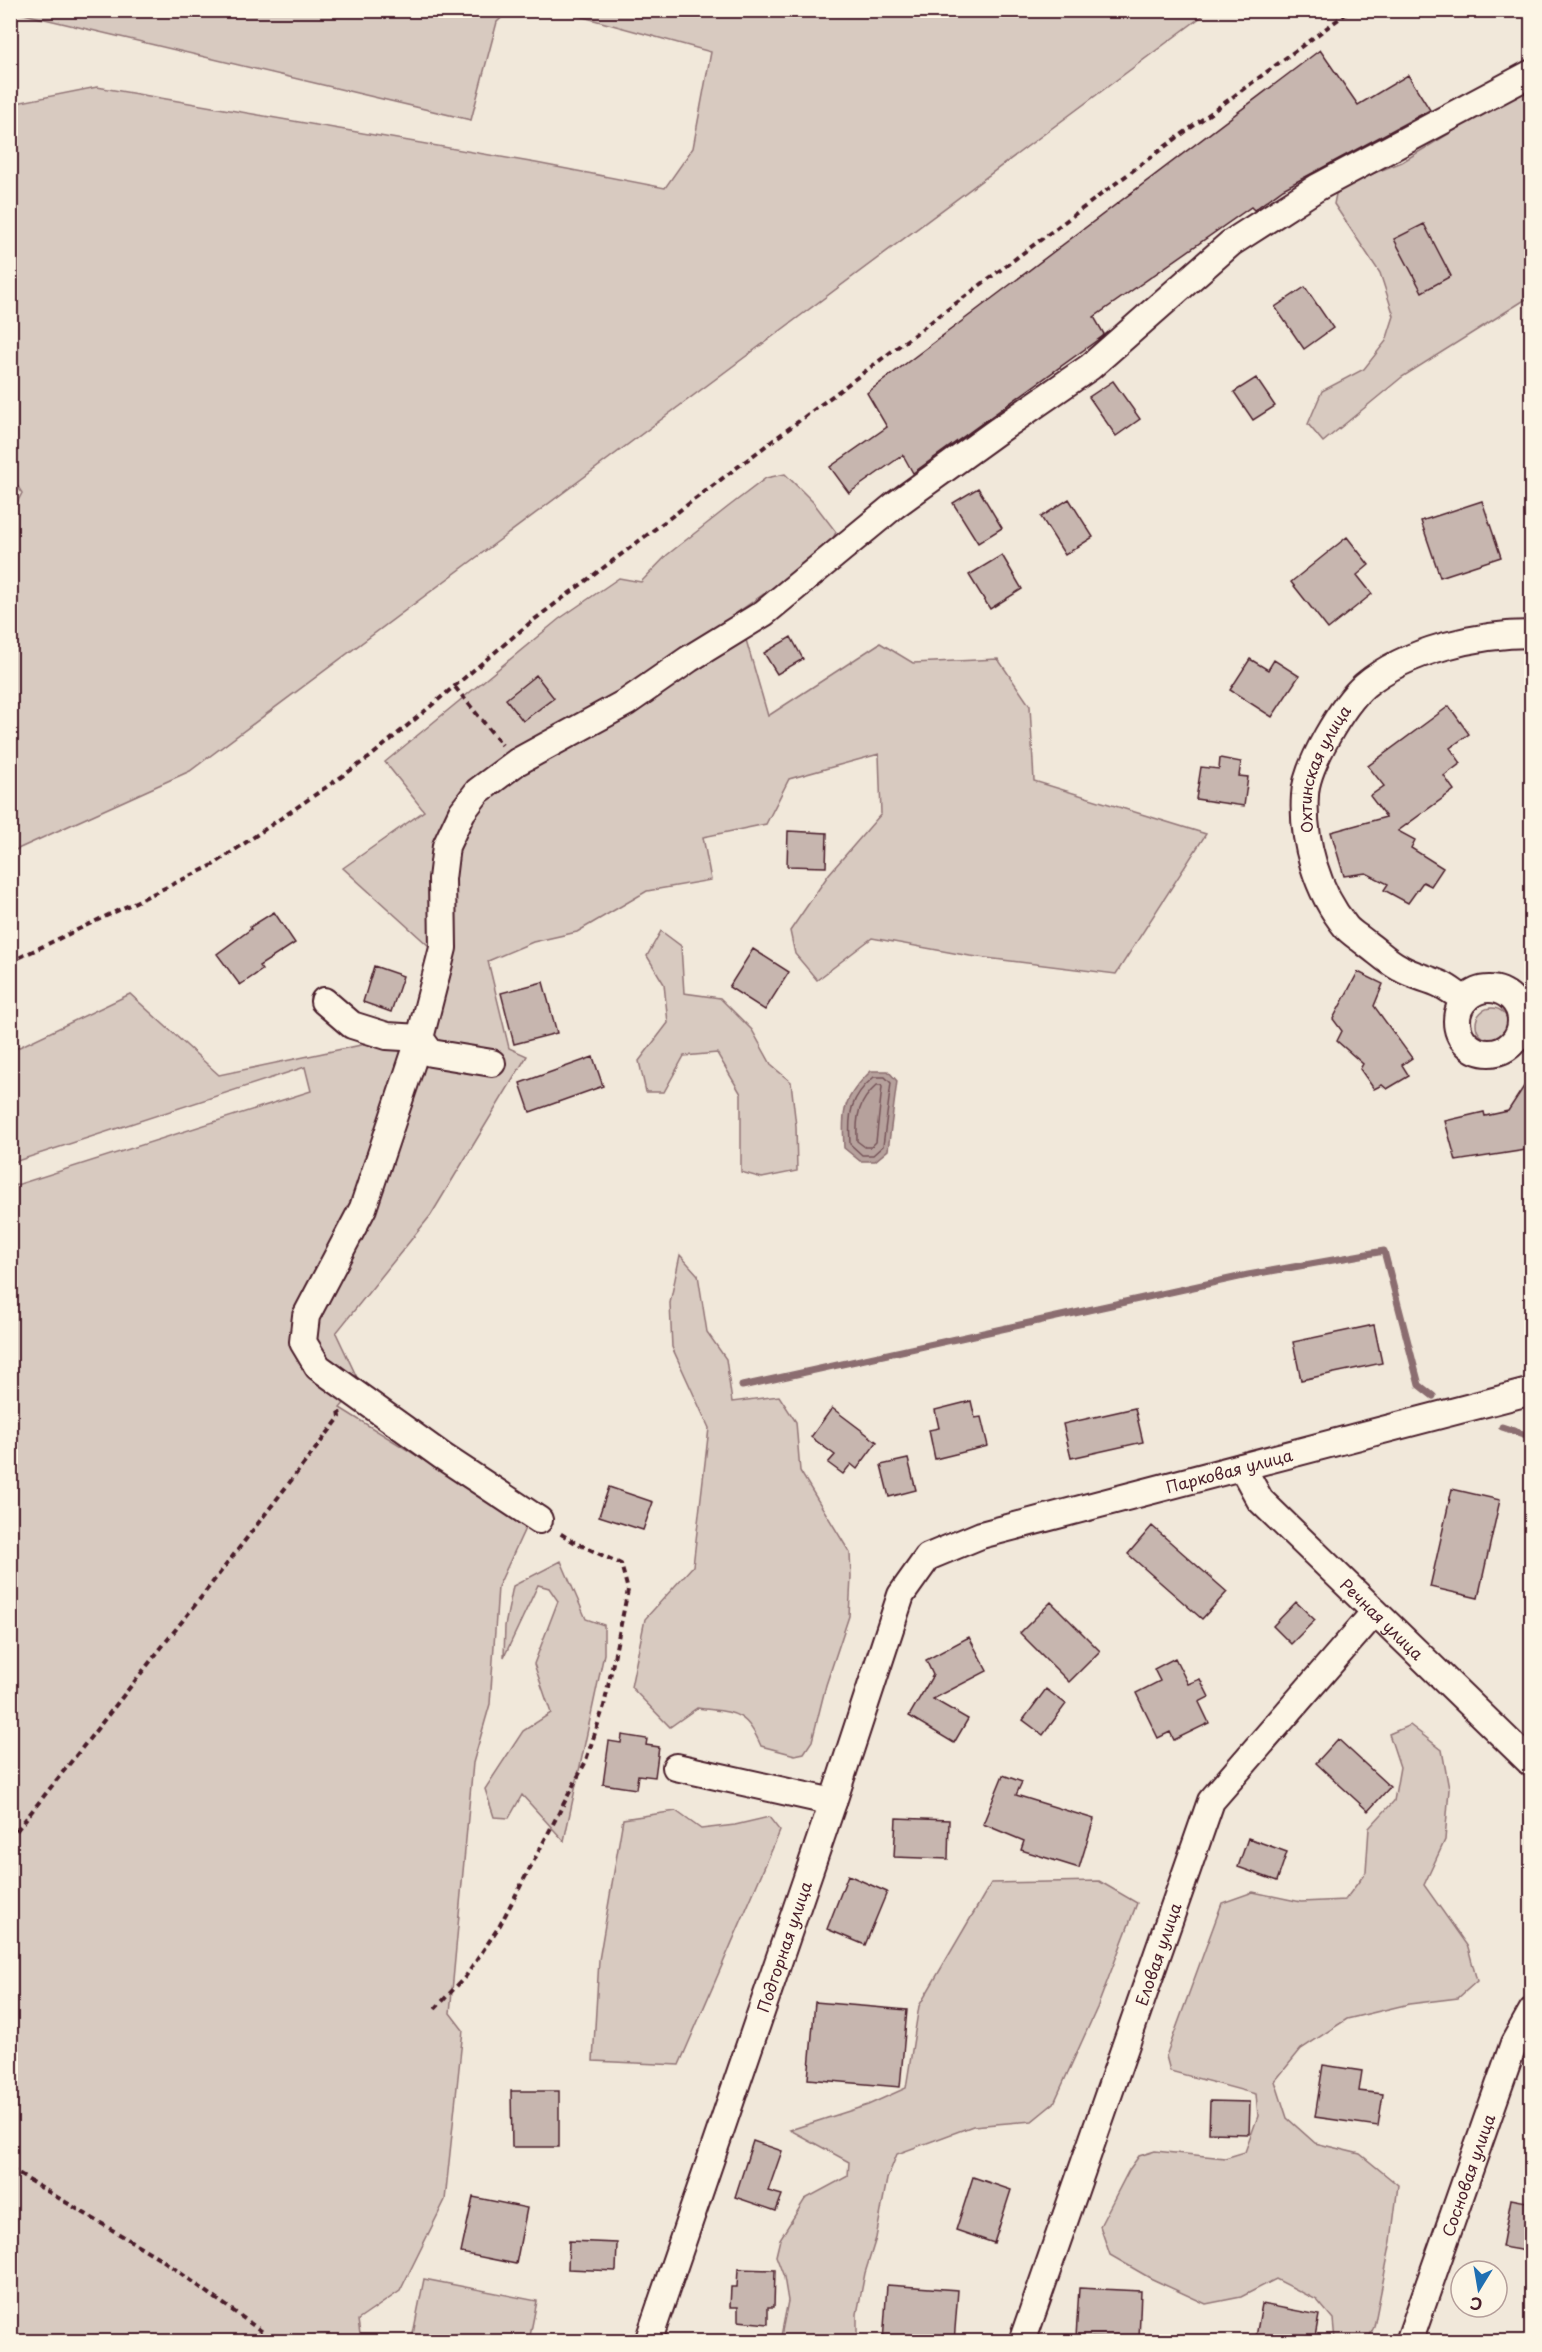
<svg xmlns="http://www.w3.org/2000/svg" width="1542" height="2352" viewBox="0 0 1542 2352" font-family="'Playpen Sans',sans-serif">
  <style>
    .green { fill: #d8cac0; stroke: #917476; stroke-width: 1.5 }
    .water { fill: #b6a19c; stroke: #8b6d6f; stroke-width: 1.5 }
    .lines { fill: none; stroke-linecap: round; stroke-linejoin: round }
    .shore { stroke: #755358; stroke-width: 1.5 }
    .stream { stroke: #8b6d6f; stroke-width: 7 }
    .building { fill: #c7b6af; stroke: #4a1f2b; stroke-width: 1.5 }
    .minor-casing { stroke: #4a1f2b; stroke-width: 30 }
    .path { stroke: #4a1f2b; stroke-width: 4; stroke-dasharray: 6 4.5; stroke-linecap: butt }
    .minor { stroke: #fcf5e5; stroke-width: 26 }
    .labels { text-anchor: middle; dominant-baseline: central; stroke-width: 4.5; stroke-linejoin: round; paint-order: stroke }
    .street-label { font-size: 16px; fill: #4a1f2b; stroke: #fcf5e5 }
  </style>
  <rect width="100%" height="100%" fill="#f1e8da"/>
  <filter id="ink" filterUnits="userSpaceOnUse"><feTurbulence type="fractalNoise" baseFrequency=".0167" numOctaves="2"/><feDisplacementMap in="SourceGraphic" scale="12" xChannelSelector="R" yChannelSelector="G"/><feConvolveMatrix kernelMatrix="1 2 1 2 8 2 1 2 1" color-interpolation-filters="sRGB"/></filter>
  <g filter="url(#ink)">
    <path class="green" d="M11 11H509L497 22 471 120Z
      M561 11H1209L190 771 11 852 10 516 22 493 10 474 11 104 97 87 536 163 665 188 693 148 711 52Z
      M1531 84V296L1402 377 1323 442 1308 424 1322 391 1364 369 1386 341 1394 316 1380 273 1334 204 1336 194 1354 181 1402 162Z
      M785 474 813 502 836 532 828 549 738 612 768 716 880 643 913 663 998 659 1030 706 1034 781 1206 834 1116 974 970 956 872 938 817 980 795 954 790 931 829 874 881 814 879 754 789 779 766 824 703 837 711 880 647 891 577 932 533 942 488 961 509 1048 527 1056 431 1215 336 1333 360 1384 340 1408 527 1524 498 1587 490 1704 473 1763 450 2013 463 2030 445 2200 400 2291 358 2320 361 2341H11L10 1187 311 1091 305 1067 11 1163V1051L130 994 219 1075 413 1034 430 947 343 868 424 811 385 762 559 619 619 578 641 582 667 555 728 507 766 478Z
      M661 931 681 946 684 993 720 998 752 1030 772 1066 791 1082 796 1126 797 1171 762 1178 741 1172V1094L717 1053 684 1056 664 1092H646L639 1061 668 1023 664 984 647 956Z
      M1476 1024a16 16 0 1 1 32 0a16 16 0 1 1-32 0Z
      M680 1255 698 1275 707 1332 726 1359 732 1402 779 1396 796 1422 800 1471 850 1553 851 1577 849 1616 826 1685 812 1741 804 1753 795 1755 761 1746C745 1709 734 1713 697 1708L670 1727 631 1687 645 1619 693 1566 709 1428 672 1347 670 1303Z
      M561 1561 586 1619 604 1625V1654L564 1841 522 1795 509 1818 494 1817 485 1789 523 1731 551 1713 534 1664 558 1601 549 1588 538 1585 504 1657 505 1626 513 1586Z
      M1410 1725 1442 1750 1449 1789 1445 1840 1424 1885 1468 1947 1477 1981 1458 1998 1409 2004 1347 2019 1301 2049 1275 2081 1287 2118 1315 2143 1360 2154 1398 2185 1391 2241 1374 2327 1367 2341H1335L1333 2319 1317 2300 1276 2279 1241 2297 1206 2304 1150 2278 1110 2255 1100 2226 1129 2170 1139 2156 1155 2151 1225 2158 1245 2152 1258 2116 1256 2094 1170 2071 1166 2056 1222 1903 1253 1892 1301 1902 1345 1900 1366 1872 1369 1828 1394 1801 1400 1767 1389 1734Z
      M676 1811 701 1829 735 1825 769 1817 780 1831 679 2065 593 2061 599 1960 623 1819Z
      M1099 1881 1137 1903 1097 2008 1054 2103 1032 2121 973 2126 897 2154 887 2179 876 2238 865 2273 857 2314V2341H780L788 2301 784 2277 776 2256 780 2239 805 2199 848 2176 849 2162 790 2130 868 2105 906 2088 919 2006 991 1883Z
      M424 2279 537 2301 529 2341H453L413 2334Z"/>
    <path class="water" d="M871 1071H888L897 1081 888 1150 875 1161H860L844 1148C842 1109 843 1098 871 1071Z"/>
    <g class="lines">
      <path class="shore" d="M874 1077H885L891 1083 883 1146 873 1155H862L850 1144C848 1114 850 1097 874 1077Z
        M877 1085H881L882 1087 876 1142 871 1147H865L857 1141C856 1116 858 1102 877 1085Z"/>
      <path class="stream" d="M742 1386 1248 1275 1384 1251 1419 1385 1433 1396
        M1502 1427 1532 1437"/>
    </g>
    <path class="building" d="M1320 50 1358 105 1408 75 1430 110 1283 189 1254 210 1251 207 1094 317 1104 334 1103 336 913 473 903 455 849 493 830 467 887 427 867 393Z
      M1424 224 1451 276 1422 292 1394 239Z
      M1305 287 1333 328 1304 349 1275 307Z
      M1256 378 1275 406 1253 420 1234 392Z
      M1113 381 1140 419 1116 436 1089 397Z
      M978 488 1002 528 978 543 953 503Z
      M1069 499 1093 537 1065 555 1041 517Z
      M1482 501 1501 557 1440 577 1421 521Z
      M1347 537 1369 565 1357 575 1372 594 1328 629 1291 582Z
      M1002 555 1022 589 990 609 969 575Z
      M791 637 803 659 777 674 764 653Z
      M1250 659 1268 670 1274 660 1299 676 1272 717 1230 690Z
      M536 675 554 698 523 721 506 699Z
      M1449 706 1469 734 1450 748 1461 763 1444 776 1454 790 1398 831 1415 840 1411 848 1443 868 1431 886 1423 882 1408 903 1384 890 1388 884 1366 873 1344 876 1331 832 1386 817 1370 796 1384 786 1368 766Z
      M1220 758 1241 762 1239 776 1248 777 1244 806 1196 799 1201 767 1219 769Z
      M788 831 827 833 826 867 787 866Z
      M274 912 295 943 259 966 262 970 240 985 217 954 251 929 250 927Z
      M753 949 789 972 765 1010 729 987Z
      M374 966 403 976 391 1012 363 1002Z
      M1358 972 1383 984 1374 1006 1412 1058 1402 1065 1409 1076 1387 1089 1382 1085 1374 1089 1360 1069 1363 1064 1337 1041 1342 1031 1333 1019Z
      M543 982 557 1033 514 1044 501 993Z
      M593 1057 603 1086 530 1112 520 1083Z
      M1532 1074V1149L1456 1161 1445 1121 1484 1112 1485 1116 1508 1111Z
      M1374 1325 1382 1363 1301 1380 1293 1342Z
      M971 1401 975 1418 981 1417 988 1446 935 1459 929 1430 939 1428 935 1410Z
      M832 1408 877 1442 857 1469 851 1464 843 1474 828 1463 835 1455 811 1437Z
      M1135 1408 1143 1442 1071 1458 1063 1424Z
      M908 1459 916 1490 889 1497 881 1465Z
      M609 1487 653 1502 643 1530 599 1516Z
      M1452 1489 1500 1500 1478 1598 1430 1587Z
      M1152 1526 1227 1592 1202 1619 1128 1554Z
      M1051 1602 1100 1651 1069 1682 1020 1633Z
      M1296 1602 1315 1620 1291 1644 1273 1626Z
      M969 1637 987 1671 933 1699 968 1719 954 1743 909 1716 933 1675 926 1660Z
      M1175 1658 1188 1684 1200 1679 1209 1697 1199 1702 1209 1723 1174 1740 1170 1732 1158 1738 1136 1693 1160 1681 1154 1669Z
      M1046 1689 1066 1704 1043 1735 1023 1720Z
      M622 1735 647 1739 646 1745 659 1747 655 1777 638 1775 636 1789 603 1784 609 1741 621 1743Z
      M1338 1739 1390 1787 1368 1811 1316 1763Z
      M1003 1775 1022 1782 1016 1795 1094 1819 1079 1868 1021 1850 1024 1841 983 1824Z
      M896 1818 949 1820 948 1859 894 1857Z
      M1248 1838 1287 1852 1277 1881 1238 1867Z
      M848 1875 887 1892 865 1945 827 1929Z
      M815 2002 907 2010 900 2087 808 2079Z
      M1323 2065 1362 2071 1359 2091 1383 2094 1378 2126 1315 2117Z
      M511 2091H559V2147H512Z
      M1210 2101 1250 2102 1249 2134 1209 2133Z
      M753 2141 782 2151 768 2191 782 2195 776 2211 735 2197Z
      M973 2177 1011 2190 994 2243 956 2230Z
      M473 2197 527 2208 516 2264 461 2253Z
      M1511 2199 1532 2203V2252L1502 2247Z
      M569 2241 617 2243 616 2271 568 2269Z
      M738 2269 775 2270 774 2307H768V2324L738 2321V2307H730L731 2287H737Z
      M887 2285 958 2290 954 2342H883Z
      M1079 2288 1141 2291 1139 2340 1076 2337Z
      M1262 2304 1319 2315 1314 2342H1255Z"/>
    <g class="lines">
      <defs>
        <g id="minor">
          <circle cx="1489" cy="1021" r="32"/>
          <path id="s1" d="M1465 1000C1457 995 1450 989 1442 985 1428 978 1413 976 1400 968 1388 962 1378 952 1367 944 1360 938 1351 933 1346 927 1317 892 1302 840 1305 795 1306 766 1343 704 1365 685 1407 650 1478 634 1532 634"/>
          <path d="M324 1001 352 1025 387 1036 420 1038 431 1053 492 1063"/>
          <path id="s2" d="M1242 1467 1260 1500 1532 1764"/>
          <path d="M539 1520 442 1456 318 1367 303 1342 306 1316 363 1208 420 1038 443 948 442 879 446 846 462 812 478 791 517 762 627 702 689 659 764 613 895 505 996 432 1090 367 1231 243 1318 187 1532 73"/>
          <path d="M676 1767 833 1802"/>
          <path id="s3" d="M648 2342 833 1802 901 1595 928 1557 981 1535 1532 1391"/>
          <path id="s4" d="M1022 2342 1211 1801 1374 1613"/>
          <path id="s5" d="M1409 2342 1514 2043 1532 2011"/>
        </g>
      </defs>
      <use href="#minor" class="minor-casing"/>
      <path class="path" d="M455 687 502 745
        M10 962 213 865 370 757 531 622 1155 154 1351 10
        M10 1839 199 1600 340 1417 339 1410
        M435 2009 466 1976 500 1925 585 1763 604 1706 628 1590 621 1564 574 1542 558 1532
        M10 2169 161 2259 264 2333"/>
      <use href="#minor" class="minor"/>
    </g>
  </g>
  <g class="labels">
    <g class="street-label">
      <text stroke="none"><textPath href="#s1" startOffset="312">Охтинская улица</textPath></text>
      <text stroke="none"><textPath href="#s3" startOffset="1149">Парковая улица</textPath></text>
      <text stroke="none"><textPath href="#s2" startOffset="208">Речная улица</textPath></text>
      <text stroke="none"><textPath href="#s3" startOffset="418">Подгорная улица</textPath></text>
      <text stroke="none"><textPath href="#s4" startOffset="411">Еловая улица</textPath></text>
      <text stroke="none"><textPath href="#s5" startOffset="177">Сосновая улица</textPath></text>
    </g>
  </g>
  <rect width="1542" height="2352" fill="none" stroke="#fcf5e5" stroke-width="36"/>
  <rect x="18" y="18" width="1506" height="2316" fill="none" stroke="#4a1f2b" stroke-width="2" filter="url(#ink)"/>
  <g transform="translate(1479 2289) rotate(191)"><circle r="28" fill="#fcf5e5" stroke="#b59f9b" stroke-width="1.5"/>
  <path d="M0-4.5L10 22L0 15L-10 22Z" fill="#1f6fb2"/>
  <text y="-9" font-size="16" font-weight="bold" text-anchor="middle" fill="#4a1f2b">С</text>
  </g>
</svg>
